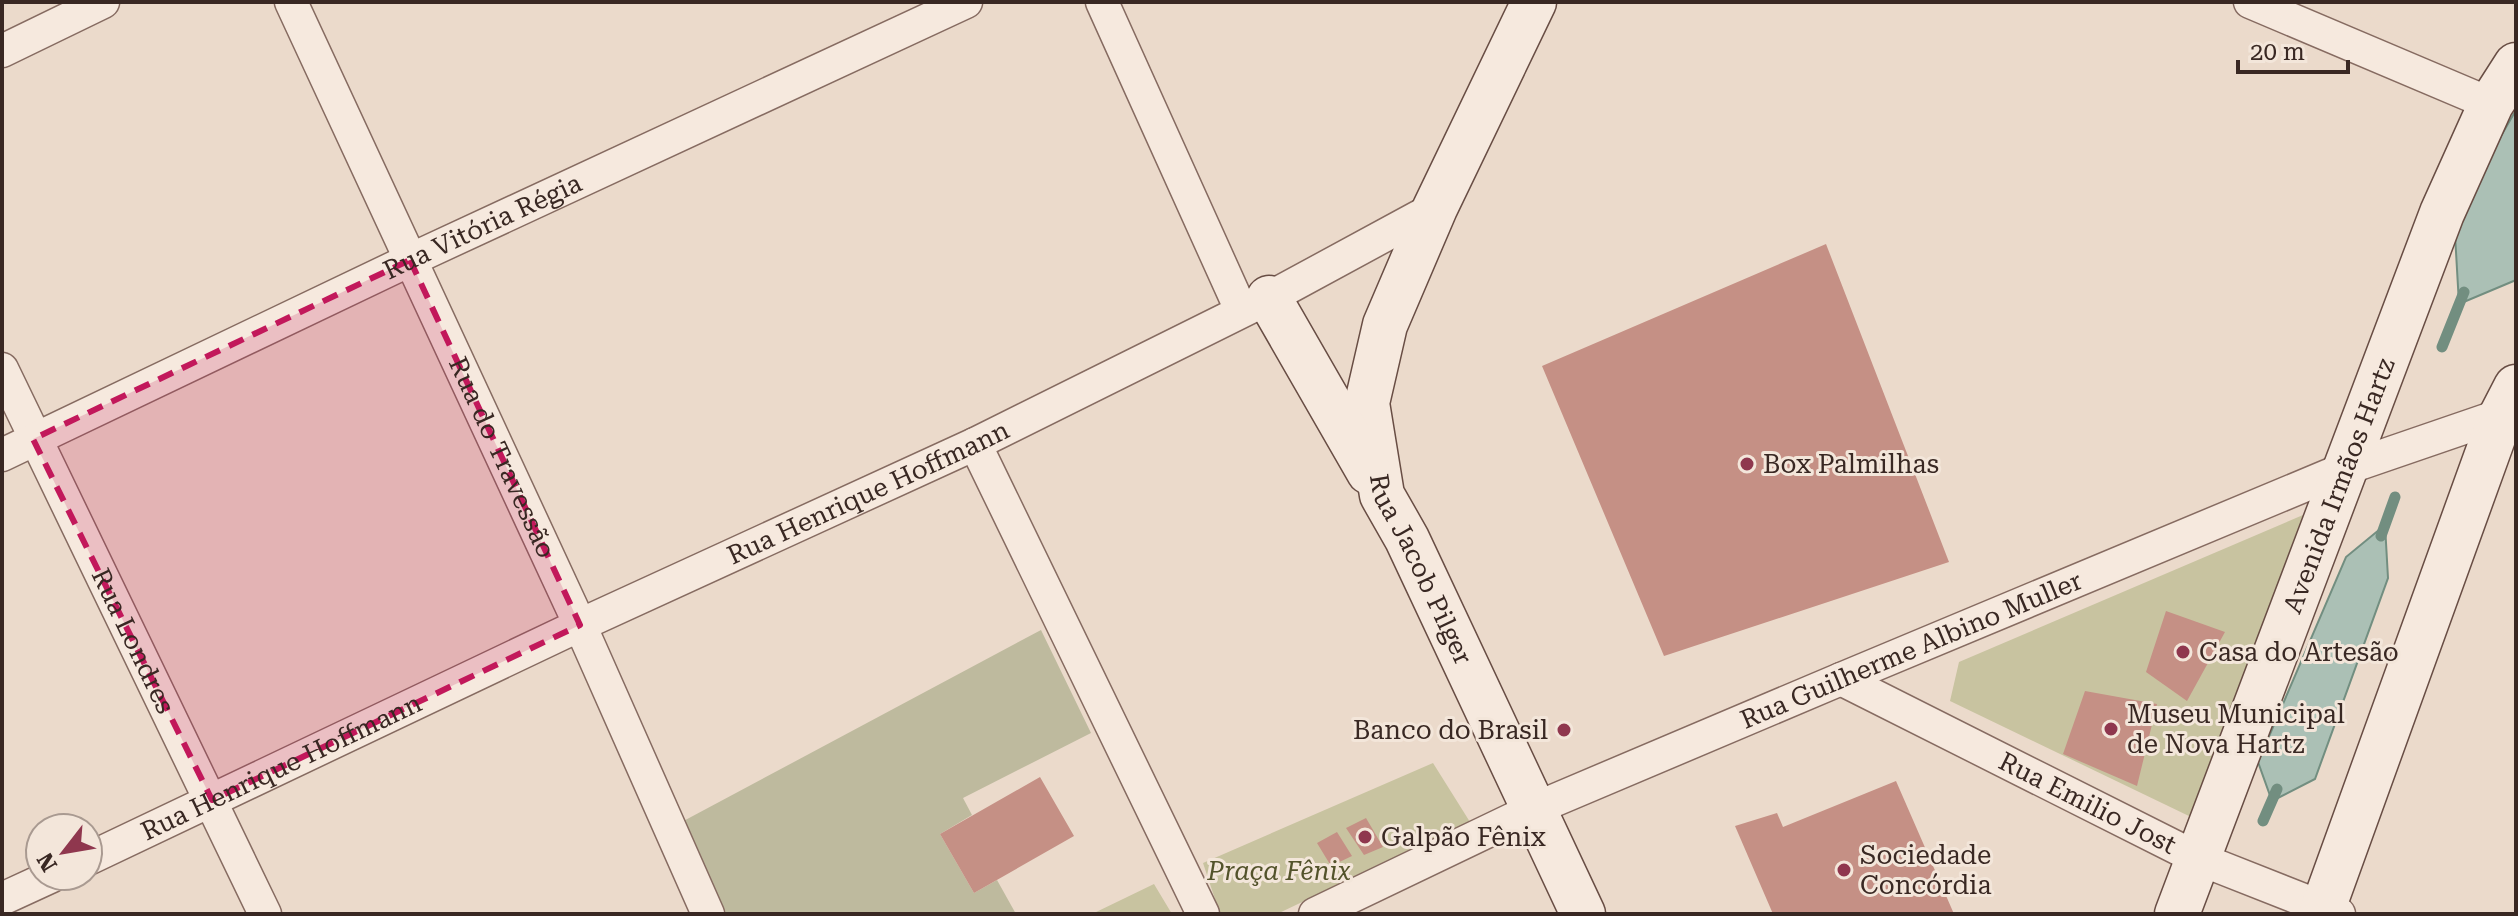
<svg xmlns="http://www.w3.org/2000/svg" width="2518" height="916" viewBox="0 0 2518 916" font-family="'Roboto Serif',serif">
  <style>
    .green { fill: #c8c3a0 }
    .cemetery { fill: #beba9e }
    .water { fill: #abc0b5; stroke: #728e80; stroke-width: 2 }
    .lines { fill: none; stroke-linecap: round; stroke-linejoin: round }
    .stream { stroke: #728e80; stroke-width: 11 }
    .building { fill: #c59085 }
    .street-casing { stroke: #866b61; stroke-width: 35 }
    .secondary-casing { stroke: #684d44; stroke-width: 47 }
    .street { stroke: #f6e9de; stroke-width: 32 }
    .secondary { stroke: #f6e9de; stroke-width: 44 }
    .marked { fill: #c2185b; fill-opacity: 0.2; stroke: #c2185b; stroke-width: 6; stroke-dasharray: 16 10; stroke-linejoin: round }
    .poi-dot { fill: #8f374e; stroke: #f3e6da; stroke-width: 3 }
    .labels { text-anchor: middle; dominant-baseline: central; stroke-width: 6; stroke-linejoin: round; paint-order: stroke }
    .street-label { font-size: 26px; fill: #392823; stroke: #f3e6da }
    .poi-label { font-size: 26px; fill: #392823; stroke: #f3e6da; text-anchor: start }
    .park-label { font-size: 26px; font-style: italic; fill: #53532b; stroke: #f3e6da }
  </style>
  <rect width="100%" height="100%" fill="#ebdacb"/>
  <path class="green" d="M2303 515 2191 817 1950 701 1959 662Z
    M1433 763 1470 822 1277 914H1220L1203 863Z
    M1154 884 1172 914H1092Z"/>
  <path class="cemetery" d="M1041 630 1091 733 963 798 972 815 940 834 974 893 997 880 1016 914H719L676 825Z"/>
  <path class="water" d="M2516 110V280L2459 304 2454 217Z
    M2385 525 2388 578 2315 779 2272 801 2258 762 2346 557Z"/>
  <g class="lines">
    <path class="stream" d="M2442 347 2464 292
      M2381 536 2395 497
      M2263 821 2277 789"/>
  </g>
  <path class="building" d="M1826 244 1949 562 1664 656 1542 366Z
    M2166 611 2225 632 2187 701 2146 672Z
    M2085 691 2157 704 2137 786 2063 754Z
    M1040 777 1074 836 974 893 940 834Z
    M1896 781 1954 914H1773L1735 826 1777 813 1783 827Z
    M1366 818 1383 847 1364 855 1346 828Z
    M1337 832 1352 856 1331 866 1317 843Z"/>
  <g class="lines">
    <defs>
      <g id="street">
        <path id="s1" d="M291 2 580 625 708 914"/>
        <path d="M1102 2 1241 310"/>
        <path d="M2250 2 2491 104"/>
        <path d="M2 51 103 2"/>
        <path id="s2" d="M2 369 265 914"/>
        <path d="M975 444 1203 914"/>
        <path id="s3" d="M2 455 410 260 966 2"/>
        <path id="s4" d="M1841 679 2197 858 2339 914"/>
        <path id="s5" d="M88 859 580 625 975 444 1269 298 1435 208"/>
        <path d="M2 899 52 876"/>
        <path id="s6" d="M1315 914 1534 809 1841 679 2344 469 2513 411"/>
      </g>
      <g id="secondary">
        <path id="s7" d="M1534 2 1435 208 1385 325 1367 403 1382 495 1407 539 1583 914"/>
        <path d="M1269 298 1369 472"/>
        <path id="s8" d="M2177 914 2442 213 2491 104 2516 65"/>
        <path d="M2321 914 2501 416 2516 387"/>
      </g>
    </defs>
    <use href="#street" class="street-casing"/>
    <use href="#secondary" class="secondary-casing"/>
    <use href="#street" class="street"/>
    <use href="#secondary" class="secondary"/>
  </g>
  <path class="marked" d="M410 260 580 625 212 800 33 439Z"/>
  <g class="poi-dot">
    <circle cx="1747" cy="464" r="8"/>
    <circle cx="2183" cy="652" r="8"/>
    <circle cx="2111" cy="729" r="8"/>
    <circle cx="1564" cy="730" r="8"/>
    <circle cx="1365" cy="837" r="8"/>
    <circle cx="1844" cy="870" r="8"/>
  </g>
  <g class="labels">
    <g class="street-label">
      <text stroke="none"><textPath href="#s3" startOffset="532">Rua Vitória Régia</textPath></text>
      <text stroke="none"><textPath href="#s1" startOffset="502">Rua do Travessão</textPath></text>
      <text stroke="none"><textPath href="#s8" startOffset="458">Avenida Irmãos Hartz</textPath></text>
      <text stroke="none"><textPath href="#s5" startOffset="862">Rua Henrique Hoffmann</textPath></text>
      <text stroke="none"><textPath href="#s7" startOffset="612">Rua Jacob Pilger</textPath></text>
      <text stroke="none"><textPath href="#s2" startOffset="302">Rua Londres</textPath></text>
      <text stroke="none"><textPath href="#s6" startOffset="652">Rua Guilherme Albino Muller</textPath></text>
      <text stroke="none"><textPath href="#s5" startOffset="214">Rua Henrique Hoffmann</textPath></text>
      <text stroke="none"><textPath href="#s4" startOffset="276">Rua Emilio Jost</textPath></text>
    </g>
    <g class="poi-label">
      <text x="1763" y="464">Box Palmilhas</text>
      <text x="2199" y="652">Casa do Artesão</text>
      <text x="2127" y="714">Museu Municipal<tspan x="2127" dy="30">de Nova Hartz</tspan></text>
      <text x="1548" y="730" text-anchor="end">Banco do Brasil</text>
      <text x="1381" y="837">Galpão Fênix</text>
      <text x="1860" y="855">Sociedade<tspan x="1860" dy="30">Concórdia</tspan></text>
    </g>
    <g class="park-label">
      <text x="1279" y="871">Praça Fênix</text>
    </g>
  </g>
  <rect width="2518" height="916" fill="none" stroke="#392823" stroke-width="8"/>
  <g transform="translate(64 852) rotate(239)"><circle r="38" fill="#f3e6da" stroke="#a99a91" stroke-width="2"/>
  <path d="M0-6L14 30L0 20L-14 30Z" fill="#8f374e"/>
  <text y="-12" font-size="22" font-weight="bold" text-anchor="middle" fill="#392823">N</text>
  </g>
  <path d="M2238 60v12h110v-12" fill="none" stroke="#392823" stroke-width="4"/>
  <text x="2250" y="60" font-size="24" fill="#392823" stroke="#f3e6da" stroke-width="6" paint-order="stroke">20 m</text>
</svg>
